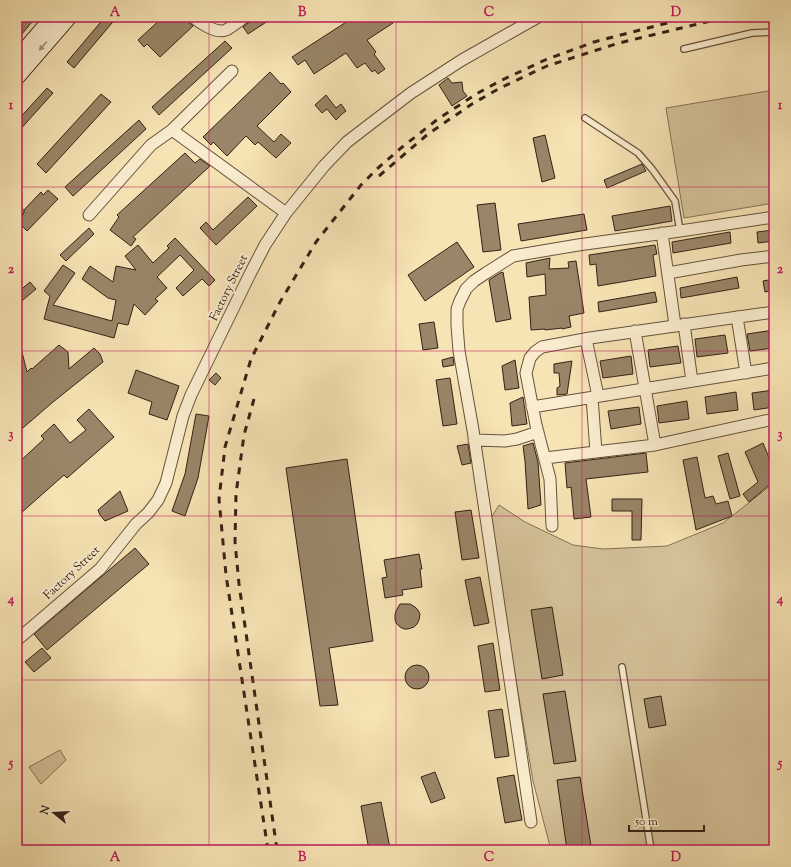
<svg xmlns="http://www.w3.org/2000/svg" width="791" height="867" viewBox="0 0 791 867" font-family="'Sorts Mill Goudy',serif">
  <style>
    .green { fill: #d6c39a; stroke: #857257 }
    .building { fill: #998668; stroke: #342114 }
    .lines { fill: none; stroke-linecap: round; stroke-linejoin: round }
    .service-casing { stroke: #65523c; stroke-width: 8 }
    .minor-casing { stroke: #65523c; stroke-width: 13 }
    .secondary-casing { stroke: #342114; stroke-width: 17 }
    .service { stroke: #faedcf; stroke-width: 5.5 }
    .minor { stroke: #faedcf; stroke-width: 11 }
    .secondary { stroke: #faedcf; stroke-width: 15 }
    .rail { stroke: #342114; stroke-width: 3; stroke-dasharray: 7 7; stroke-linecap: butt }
    .oneway { fill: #a1917b }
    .grid { fill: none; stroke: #c2185b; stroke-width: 1; stroke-opacity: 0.55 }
    .labels { text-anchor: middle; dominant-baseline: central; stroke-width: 4; stroke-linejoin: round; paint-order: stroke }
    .street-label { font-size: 12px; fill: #342114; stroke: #faedcf }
    .neatline { fill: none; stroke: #c2185b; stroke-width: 1.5 }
    .grid-label { font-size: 13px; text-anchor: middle; font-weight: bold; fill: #c2185b }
  </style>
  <rect width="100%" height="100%" fill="#f7e4b5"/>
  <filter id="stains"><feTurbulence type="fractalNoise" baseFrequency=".005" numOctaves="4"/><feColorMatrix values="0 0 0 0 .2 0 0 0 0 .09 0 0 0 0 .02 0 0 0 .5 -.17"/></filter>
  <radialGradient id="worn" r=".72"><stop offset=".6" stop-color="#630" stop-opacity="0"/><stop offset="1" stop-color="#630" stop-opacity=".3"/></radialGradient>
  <path class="green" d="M774 90V203L684 218 666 108Z
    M774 483V846L744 850H551L533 781 489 521 499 505 525 522 573 545 603 549 667 546 723 523Z
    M60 750 66 760 41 784 29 767Z"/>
  <path class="building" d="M17 17H36L17 40Z
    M105 17H117L74 68 67 62Z
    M163 17H186L188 22 193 26 160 57 147 44 144 47 138 40Z
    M256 17H274L248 34 243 27Z
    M354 17H389L393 23 367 40 376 52 374 54 385 69 378 74 375 70 372 72 365 63 357 68 346 53 314 74 305 60 298 65 292 57Z
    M225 41 232 48 159 115 152 107Z
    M270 72 281 84 283 83 291 92 257 126 274 142 281 134 291 143 276 158 258 142 255 145 246 136 227 156 213 142 211 145 203 137Z
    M448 78 452 83 462 82 463 91 467 96 452 106 439 85Z
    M47 88 53 93 17 133V121Z
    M101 94 111 102 46 173 37 164Z
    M326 95 336 108 341 104 346 111 342 114 336 120 327 109 322 113 315 105Z
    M139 120 146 129 73 196 65 187Z
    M545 135 555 178 542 182 533 138Z
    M185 153 195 163 200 159 210 166 133 237 136 239 131 246 110 230 119 217 117 215Z
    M642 164 646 171 607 188 604 180Z
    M48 190 58 199 27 231 17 221V220L21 218 24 213V210L41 192 43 195Z
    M248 197 257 206 216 245 200 228 206 222 213 230Z
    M495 203 501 250 483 252 477 205Z
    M670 206 672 221 615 231 612 216Z
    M584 214 587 230 521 241 518 224Z
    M89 228 94 234 66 261 60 255Z
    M774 230V241L758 243 757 232Z
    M730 232 731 243 673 253 672 242Z
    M175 238 215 280 209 286 202 279 183 296 176 288 194 270 180 255 157 277 167 288 155 299 158 301 145 315 134 304 128 325 118 323 114 338 44 319 50 296 44 291 63 265 75 273 53 305 112 321 116 300 108 298 82 279 90 266 113 282 116 266 136 270 125 256 138 245 153 263 169 248 167 246Z
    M457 242 474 267 425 301 408 275Z
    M655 245 657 254 653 255 656 276 598 286 596 264 590 265 589 255Z
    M550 258 549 269 569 268 568 262 576 261 584 313 569 316 571 327 562 329V328L545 330V329L531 330 529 297 546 295 545 274 527 277 526 263Z
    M503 272 511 319 496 322 489 280 500 273Z
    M737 277 739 288 681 298 680 288Z
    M774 279V290L765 292 763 281Z
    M30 282 36 289 17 305V293Z
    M655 292 657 302 599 312 598 302Z
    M434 322 438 348 423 350 419 324Z
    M774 330V348L750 351 747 334Z
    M725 335 728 353 697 357 695 339Z
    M17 344H20L27 372 31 368 32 369 59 345 68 352 69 369 94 348 100 354 103 362 53 402 17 433Z
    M678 346 681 363 650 367 648 350Z
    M631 356 633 374 603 378 600 361Z
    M453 357 454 365 443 367 442 360Z
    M515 360 519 388 505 390 502 366Z
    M572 361 567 394 557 395V388L560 386 559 373H554V364Z
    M136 370 179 386 167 420 149 414 152 402 128 393Z
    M216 373 221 378 215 385 209 380Z
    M450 378 457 424 443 426 436 380Z
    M774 390V407L754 410 752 393Z
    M736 392 738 410 707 414 705 397Z
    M523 397 527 424 512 426 510 403Z
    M687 401 689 419 659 423 657 406Z
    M639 407 641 424 611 429 608 411Z
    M89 409 114 437 67 478 64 475 21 513 17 509V464L44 439 41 436 54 424 70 443 86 430 77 420Z
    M196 414 209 416 198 478 185 516 172 511 185 474Z
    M533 443 538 462 541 505 528 509 525 461 523 446Z
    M763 443 774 470V481L749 502 743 494 758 482 745 452Z
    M468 444 471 463 462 465 457 446Z
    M646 453 648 472 586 479 591 517 574 519 571 487 567 488 565 463Z
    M728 453 740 496 730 499 718 456Z
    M697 457 705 498 713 496 716 504 728 501 732 516 696 530 683 460Z
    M347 459 373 641 329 648 338 705 320 706 286 468Z
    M120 491 128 511 105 521 100 515 98 510Z
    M612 499H642L641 540H632V511H612Z
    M471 510 479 558 462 560 455 512Z
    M135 548 149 564 47 650 34 634Z
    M419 554 422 569H420L422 587 402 590 403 595 385 598 382 578 387 577 384 560Z
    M480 577 489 623 474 626 465 580Z
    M400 604H410L415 607 418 610 420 614 419 620 417 624 414 627 408 629H404L400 627 396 623 395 619V615L396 611Z
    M552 607 563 675 542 679 531 610Z
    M493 643 500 690 485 692 478 646Z
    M42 648 51 658 34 672 25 662Z
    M405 677a12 12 0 1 1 24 0a12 12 0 1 1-24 0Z
    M565 691 576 761 554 764 543 694Z
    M661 696 666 725 649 728 644 699Z
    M502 709 509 756 495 758 488 711Z
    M435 772 445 798 431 803 421 777Z
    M514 775 522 820 505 823 497 778Z
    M580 777 591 846 567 850 557 780Z
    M381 802 390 848 381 850H369L361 806Z"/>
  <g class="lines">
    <defs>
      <path id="service" d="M684 49 752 33 774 32
        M585 118 638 153 652 169 675 201 680 231
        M17 206 20 211 17 216
        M622 667 651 850"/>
      <path id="minor" d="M193 17C200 23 216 34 226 30 232 27 239 21 245 17
        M232 71 172 130 286 213
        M89 215 151 145 172 130
        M662 233 675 325
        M668 273 741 260 774 256
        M737 317 746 373
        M684 324 692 381
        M635 331 655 445
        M586 339 598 396
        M592 397 596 452
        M532 407 774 368
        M474 440 505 441 517 439 538 432
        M545 458 655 445 774 419
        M552 526 550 479 536 425 526 373 530 358 535 352 542 347 590 338 774 312
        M17 640 100 569 136 524 148 513 158 500 166 483 183 416 191 395 250 274 265 245 286 213 324 166 347 142 369 125 411 93 462 60 538 17
        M531 822 473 430 459 351 457 325V309L460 301 466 289 474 281 486 273 513 256 578 245 680 231 774 217"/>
      <path id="secondary" d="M17 59 53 17
        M17 77 69 17"/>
    </defs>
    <use href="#service" class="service-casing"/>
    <use href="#minor" class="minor-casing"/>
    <use href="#secondary" class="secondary-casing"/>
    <use href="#service" class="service"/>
    <use href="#minor" class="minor"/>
    <use href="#secondary" class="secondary"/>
    <path class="rail" d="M379 176 428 134 472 104 500 88 547 66 619 43 727 17
      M254 399 244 435 236 494 235 542 239 584 277 850
      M268 850 226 575 219 499 225 447 251 359 280 302 316 242 361 185 378 168 401 148 438 119 478 93 500 81 545 60 594 42 690 17"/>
  </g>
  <defs><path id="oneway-solid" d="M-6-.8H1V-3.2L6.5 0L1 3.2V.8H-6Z"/></defs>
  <use class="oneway" href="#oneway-solid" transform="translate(43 46) rotate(130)"/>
  <path class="grid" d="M209 17V850M396 17V850M582 17V850M17 187H774M17 351H774M17 516H774M17 680H774"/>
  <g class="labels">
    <g class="street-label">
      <text transform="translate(229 288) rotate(-64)">Factory Street</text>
      <text transform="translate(72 573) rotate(-43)">Factory Street</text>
    </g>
  </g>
  <rect width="791" height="867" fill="none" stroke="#f7e4b5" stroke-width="44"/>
  <g transform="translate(54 813) rotate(288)" stroke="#faedcf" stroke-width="3" paint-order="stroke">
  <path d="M0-3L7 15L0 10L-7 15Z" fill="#342114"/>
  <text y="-6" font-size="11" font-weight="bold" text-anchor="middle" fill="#342114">N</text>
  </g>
  <path d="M629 825v6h75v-6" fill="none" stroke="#342114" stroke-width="2"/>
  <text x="635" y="825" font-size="12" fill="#342114" stroke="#faedcf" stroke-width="3" paint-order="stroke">50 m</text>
  <rect x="22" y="22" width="747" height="823" class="neatline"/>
  <g class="grid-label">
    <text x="115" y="16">A</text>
    <text x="302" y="16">B</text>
    <text x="489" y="16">C</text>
    <text x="676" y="16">D</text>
    <text x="11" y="109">1</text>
    <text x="780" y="109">1</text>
    <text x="11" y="273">2</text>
    <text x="780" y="273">2</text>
    <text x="11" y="438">3</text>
    <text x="780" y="438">3</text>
    <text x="11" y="603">4</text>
    <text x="780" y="603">4</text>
    <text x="11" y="767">5</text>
    <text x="780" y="767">5</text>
    <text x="115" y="861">A</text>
    <text x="302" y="861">B</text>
    <text x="489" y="861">C</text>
    <text x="676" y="861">D</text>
  </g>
  <rect width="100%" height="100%" filter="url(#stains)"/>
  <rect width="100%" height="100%" fill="url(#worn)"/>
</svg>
